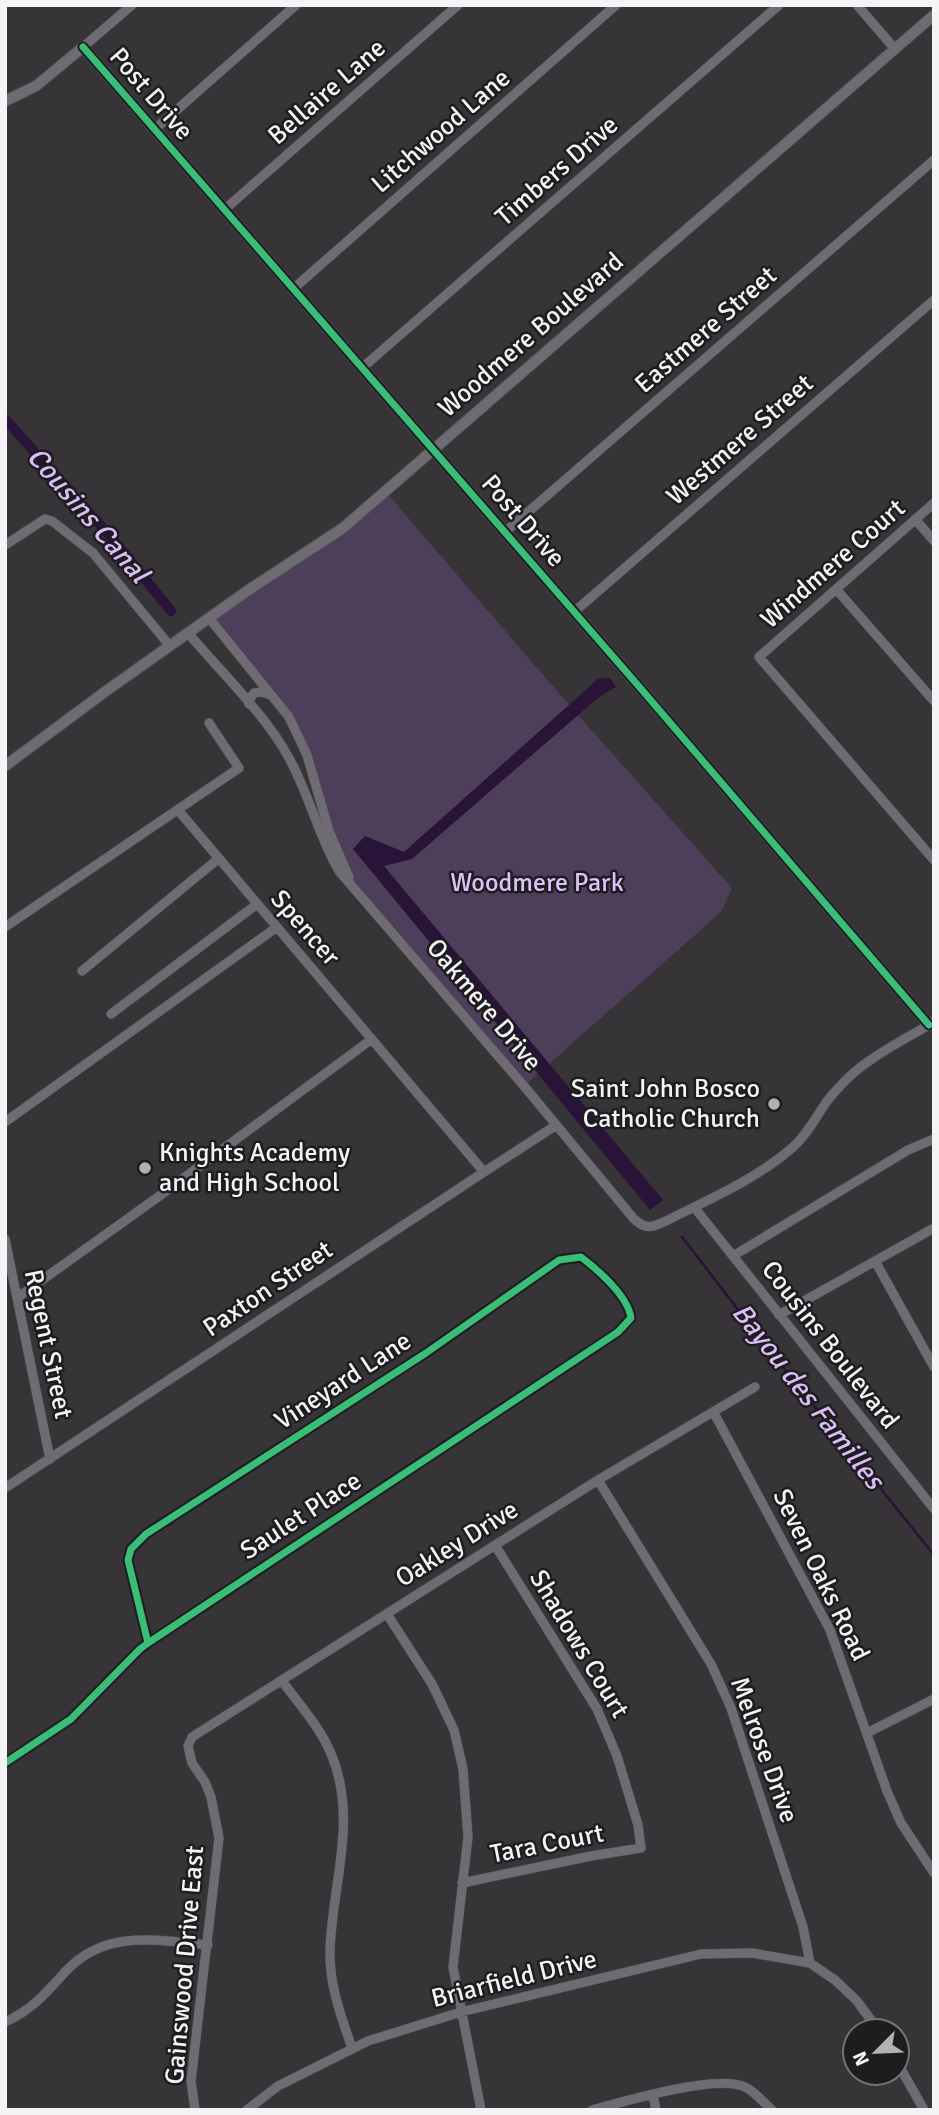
<svg xmlns="http://www.w3.org/2000/svg" width="939" height="2115" viewBox="0 0 939 2115" font-family="Signika,sans-serif">
  <style>
    .green { fill: #4d3e5a }
    .water { fill: #291338 }
    .lines { fill: none; stroke-linecap: round; stroke-linejoin: round }
    .stream { stroke: #291338; stroke-width: 2.5 }
    .canal { stroke: #291338; stroke-width: 10 }
    .minor-casing { stroke: #515051; stroke-width: 10 }
    .tertiary-casing { stroke: #515051; stroke-width: 12 }
    .minor { stroke: #6e6b72; stroke-width: 9 }
    .tertiary { stroke: #6e6b72; stroke-width: 10 }
    .cycleway-casing { stroke: #1d1c1e; stroke-width: 11 }
    .cycleway { stroke: #3abd76; stroke-width: 7 }
    .poi-dot { fill: #b2b0b3; stroke: #1d1c1e; stroke-width: 2.5 }
    .labels { text-anchor: middle; dominant-baseline: central; stroke-width: 5; stroke-linejoin: round; paint-order: stroke }
    .street-label { font-size: 26px; fill: #f5f3f6; stroke: #1d1c1e }
    .park-label { font-size: 26px; fill: #dfc0fa; stroke: #1d1c1e }
    .poi-label { font-size: 26px; fill: #f5f3f6; stroke: #1d1c1e; text-anchor: end }
    .water-label { font-size: 28px; font-style: italic; fill: #dbbcf6; stroke: #1d1c1e }
  </style>
  <rect width="100%" height="100%" fill="#363437"/>
  <path class="green" d="M386 492 563 698 732 888 721 912 524 1086 355 888 344 867 298 735 209 618Z"/>
  <path class="water" d="M610 678 616 687 599 697 412 859 384 866 663 1200 650 1210 353 849 365 836 404 852 598 679Z"/>
  <g class="lines">
    <path class="stream" d="M682 1237 777 1360 934 1555"/>
    <path class="canal" d="M5 419 111 537 171 611"/>
    <defs>
      <path id="minor" d="M857 5 895 49
        M83 47 132 5
        M154 130 296 5
        M224 210 458 5
        M293 289 616 5
        M362 368 779 5
        M934 503 759 657 934 860
        M915 519 934 541
        M505 532 934 160
        M5 545 45 519 52 521 93 553 170 646
        M836 589 934 701
        M574 612 934 300
        M209 618 289 717 307 755 329 831 349 877
        M188 633C220 671 266 715 289 758 309 794 318 835 339 871L524 1086 634 1219C640 1224 645 1228 653 1226 662 1224 673 1217 682 1213 719 1195 761 1175 792 1148 807 1135 816 1117 827 1101 836 1090 846 1079 857 1070 879 1052 905 1039 929 1025
        M249 704V700L254 693 261 692 271 695
        M178 810 484 1172
        M5 927 239 768 209 723
        M82 971 218 859
        M111 1014 257 904
        M5 1122 277 927
        M694 1207 934 1509
        M5 1239 50 1459
        M733 1256 908 1150 934 1139
        M875 1261 934 1367
        M17 1298 158 1197 372 1039
        M779 1315 934 1228
        M714 1413 830 1630 887 1791 901 1823 934 1873
        M598 1480 711 1664 731 1708 803 1927 810 1963
        M5 1488 484 1172 555 1126
        M387 1614 432 1684 454 1730 463 1769 468 1837 453 1967 481 2110
        M282 1681C299 1704 321 1728 332 1756 358 1821 332 1885 330 1950 329 1985 341 2016 352 2048
        M867 1733 934 1699
        M5 1763 71 1719 140 1649 148 1643 618 1332 631 1318C628 1296 598 1270 581 1257L559 1260 426 1353 146 1534 131 1549 128 1560 148 1643
        M462 1883 591 1856 641 1848 638 1825 617 1756 597 1709 495 1545
        M5 2022C32 2010 47 1992 66 1971 105 1929 156 1940 208 1945
        M897 2062 924 2110
        M653 2095 656 2110
        M195 2110 191 2081 219 1838 211 1797 205 1782 192 1763 188 1746 192 1737 598 1480 755 1387
        M247 2110 278 2086 368 2041 461 2012 701 1954 752 1953 810 1963 835 1980 857 2001 879 2031
        M592 2110C623 2102 721 2072 747 2088 756 2093 764 2103 772 2110"/>
      <path id="tertiary" d="M5 101 36 86 83 47 636 683 929 1025 934 1022
        M5 766 106 691 250 589 343 528 934 15"/>
    </defs>
    <use href="#minor" class="minor-casing"/>
    <use href="#tertiary" class="tertiary-casing"/>
    <use href="#minor" class="minor"/>
    <use href="#tertiary" class="tertiary"/>
    <defs>
      <path id="cycleway" d="M83 47 636 683 929 1025
        M5 1763 71 1719 140 1649 148 1643 618 1332 631 1318C628 1296 598 1270 581 1257L559 1260 426 1353 146 1534 131 1549 128 1560 148 1643"/>
    </defs>
    <use href="#cycleway" class="cycleway-casing"/>
    <use href="#cycleway" class="cycleway"/>
  </g>
  <g class="poi-dot">
    <circle cx="774" cy="1104" r="7"/>
    <circle cx="145" cy="1168" r="7"/>
  </g>
  <g class="labels">
    <g class="street-label">
      <text transform="translate(327 92) rotate(-41)">Bellaire Lane</text>
      <text transform="translate(151 94) rotate(49)">Post Drive</text>
      <text transform="translate(441 131) rotate(-41)">Litchwood Lane</text>
      <text transform="translate(557 171) rotate(-41)">Timbers Drive</text>
      <text transform="translate(706 330) rotate(-41)">Eastmere Street</text>
      <text transform="translate(531 335) rotate(-41)">Woodmere Boulevard</text>
      <text transform="translate(740 440) rotate(-41)">Westmere Street</text>
      <text transform="translate(523 521) rotate(49)">Post Drive</text>
      <text transform="translate(833 564) rotate(-41)">Windmere Court</text>
      <text transform="translate(305 928) rotate(49)">Spencer</text>
      <text transform="translate(484 1005) rotate(50)">Oakmere Drive</text>
      <text transform="translate(268 1289) rotate(-34)">Paxton Street</text>
      <text transform="translate(48 1344) rotate(78)">Regent Street</text>
      <text transform="translate(830 1345) rotate(52)">Cousins Boulevard</text>
      <text transform="translate(343 1381) rotate(-33)">Vineyard Lane</text>
      <text transform="translate(301 1516) rotate(-33)">Saulet Place</text>
      <text transform="translate(457 1544) rotate(-32)">Oakley Drive</text>
      <text transform="translate(821 1575) rotate(64)">Seven Oaks Road</text>
      <text transform="translate(579 1644) rotate(59)">Shadows Court</text>
      <text transform="translate(764 1750) rotate(70)">Melrose Drive</text>
      <text transform="translate(547 1844) rotate(-11)">Tara Court</text>
      <text transform="translate(185 1965) rotate(-85)">Gainswood Drive East</text>
      <text transform="translate(514 1979) rotate(-14)">Briarfield Drive</text>
    </g>
    <g class="park-label">
      <text x="537" y="883">Woodmere Park</text>
    </g>
    <g class="poi-label">
      <text x="760" y="1089">Saint John Bosco<tspan x="760" dy="30">Catholic Church</tspan></text>
      <text x="159" y="1153" text-anchor="start">Knights Academy<tspan x="159" dy="30">and High School</tspan></text>
    </g>
    <g class="water-label">
      <text transform="translate(88 515) rotate(49)">Cousins Canal</text>
      <text transform="translate(808 1396) rotate(52)">Bayou des Familles</text>
    </g>
  </g>
  <rect width="939" height="2115" fill="none" stroke="#f5f3f6" stroke-width="14"/>
  <g transform="translate(876 2052) rotate(246)"><circle r="33" fill="#1d1c1e" stroke="#737274" stroke-width="2"/>
  <path d="M0-5L12 26L0 18L-12 26Z" fill="#b2b0b3"/>
  <text y="-10" font-size="19" font-weight="bold" text-anchor="middle" fill="#f5f3f6">N</text>
  </g>
</svg>
